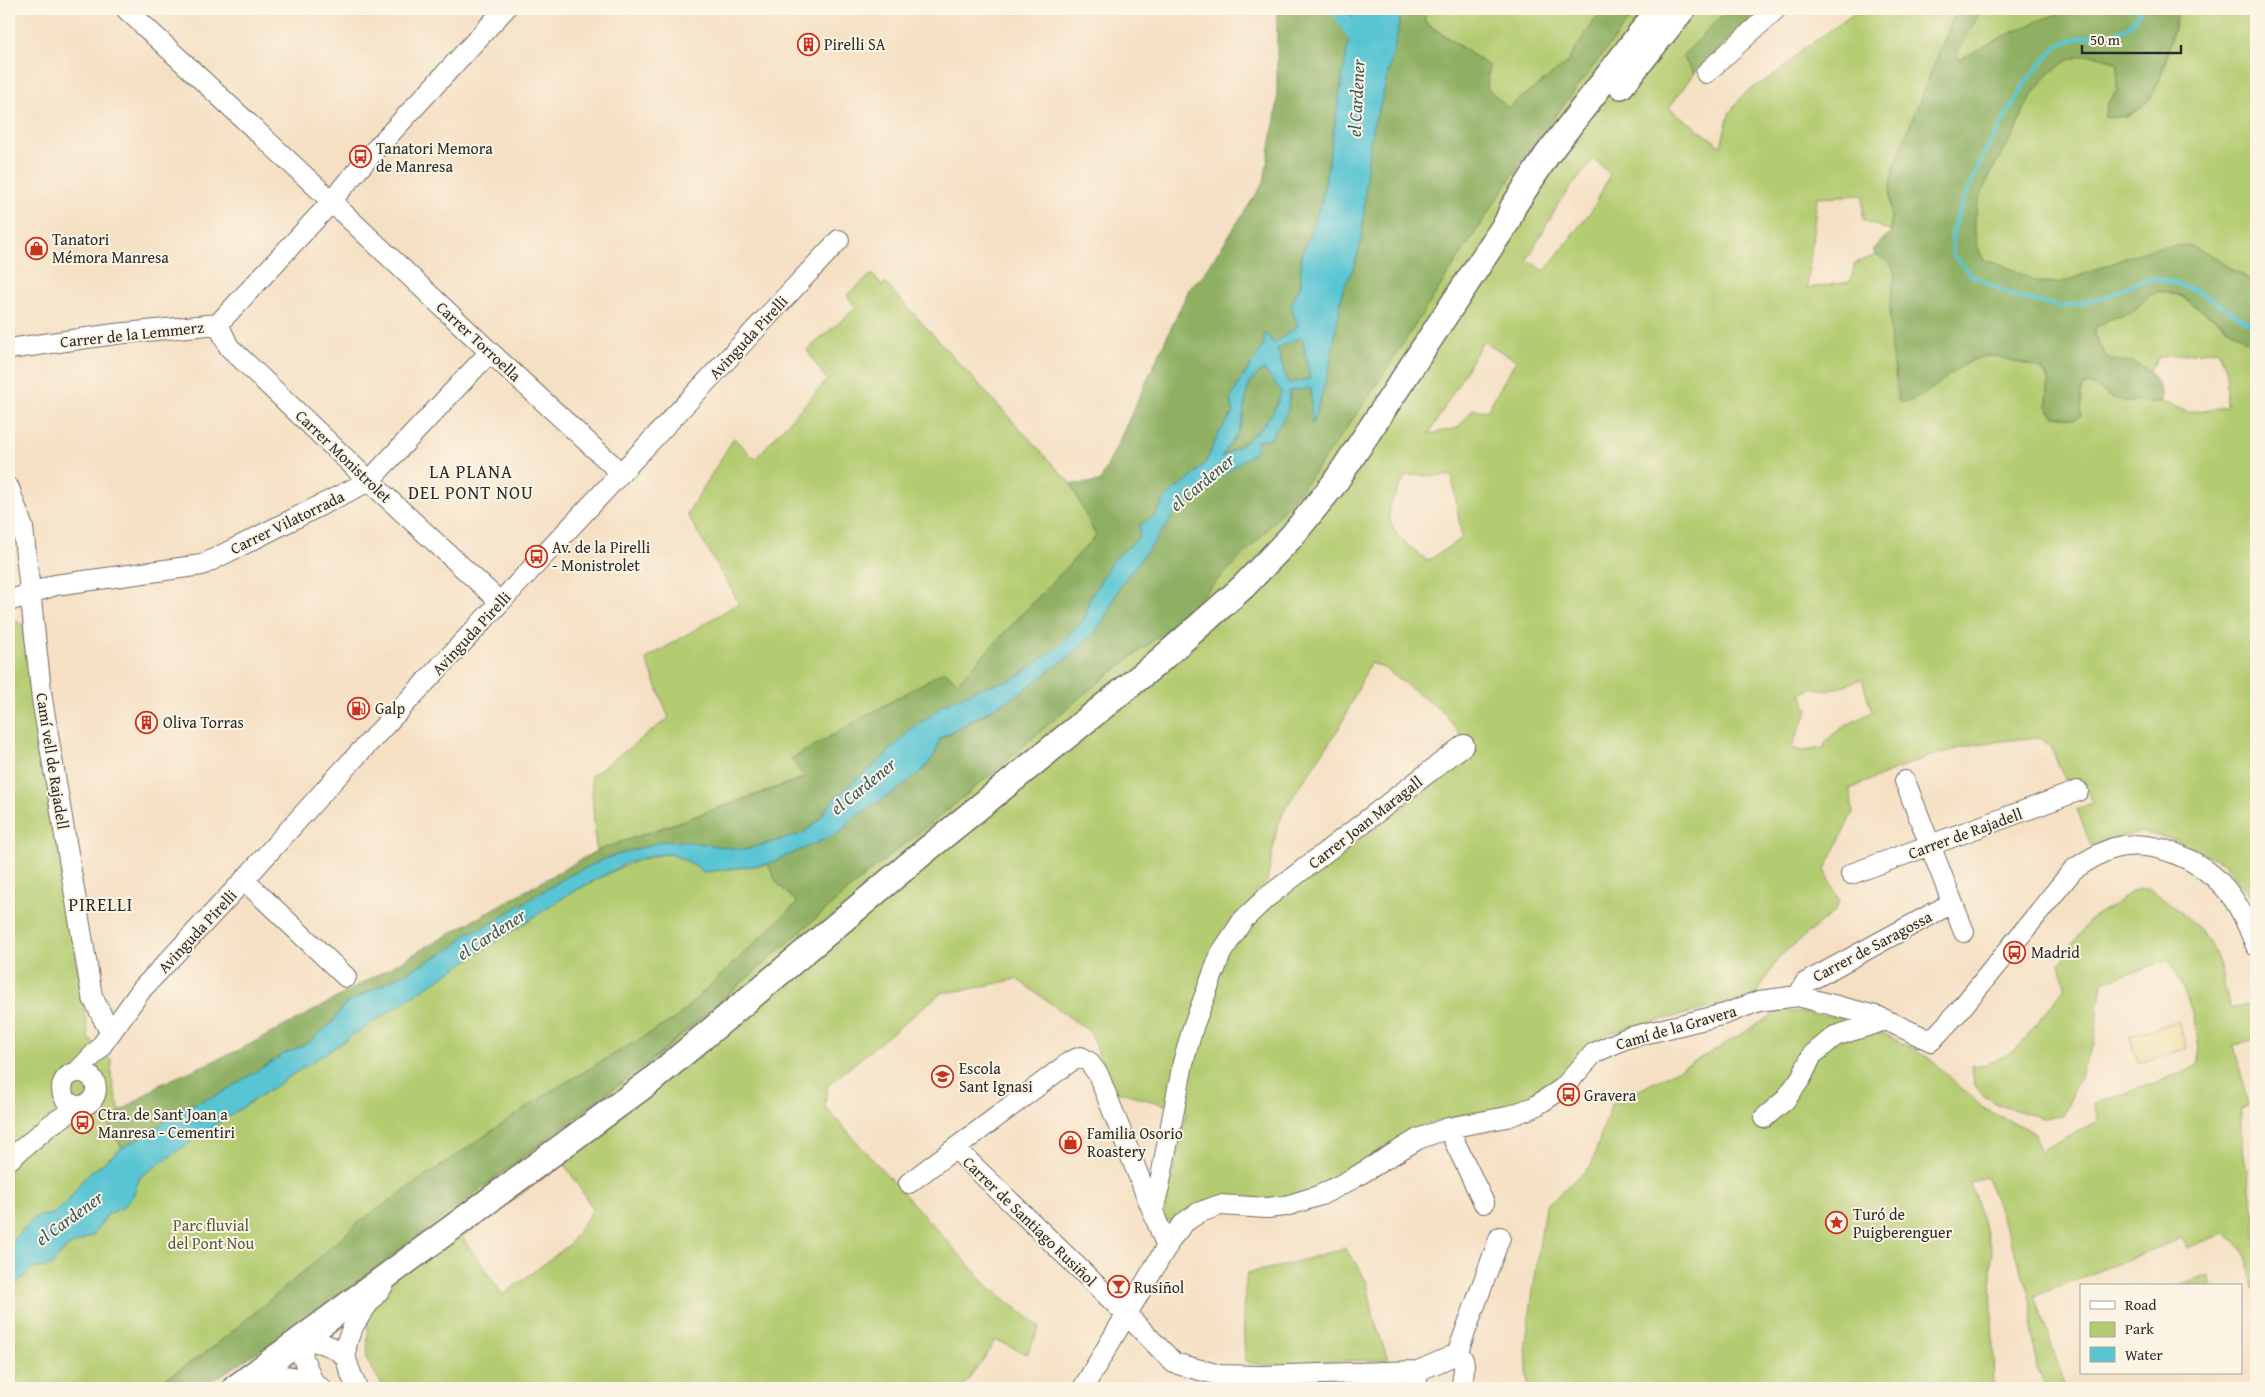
<svg xmlns="http://www.w3.org/2000/svg" width="2265" height="1397" viewBox="0 0 2265 1397" font-family="'Gentium Book Plus',serif">
  <style>
    .green { fill: #b4cc71; stroke: #707c4e; fill-rule: evenodd }
    .forest { fill: #8fb063; stroke: #5d6e47 }
    .sand { fill: #eeda9e; stroke: #8c8264 }
    .water { fill: #59c5d3; stroke: #42787f; fill-rule: evenodd }
    .lines { fill: none; stroke-linecap: round; stroke-linejoin: round }
    .stream { stroke: #59c5d3; stroke-width: 4 }
    .canal { stroke: #59c5d3; stroke-width: 14 }
    .minor-casing { stroke: #726a61; stroke-width: 22 }
    .major-casing { stroke: #726a61; stroke-width: 28 }
    .minor { stroke: #fff; stroke-width: 20 }
    .major { stroke: #fff; stroke-width: 25 }
    .labels { text-anchor: middle; dominant-baseline: central; stroke-width: 4; stroke-linejoin: round; paint-order: stroke }
    .poi-label { font-size: 16px; fill: #2b2b2b; stroke: #fcf5e5; text-anchor: start }
    .street-label { font-size: 16px; fill: #2b2b2b; stroke: #fcf5e5 }
    .park-label { font-size: 16px; fill: #545b40; stroke: #fcf5e5 }
    .water-label { font-size: 18px; font-style: italic; fill: #39595d; stroke: #fcf5e5 }
    .neighbourhood-label { font-size: 18px; letter-spacing: 1px; fill: #2b2b2b; stroke: #fcf5e5 }
  </style>
  <rect width="100%" height="100%" fill="#fcf5e5"/>
  <filter id="ink" filterUnits="userSpaceOnUse"><feTurbulence type="fractalNoise" baseFrequency=".02" numOctaves="2"/><feDisplacementMap in="SourceGraphic" scale="10" xChannelSelector="R" yChannelSelector="G"/><feConvolveMatrix kernelMatrix="1 2 1 2 8 2 1 2 1" color-interpolation-filters="sRGB"/></filter>
  <filter id="wash" filterUnits="userSpaceOnUse"><feTurbulence type="fractalNoise" baseFrequency=".0096" numOctaves="4" result="noise"/><feDisplacementMap in="SourceGraphic" scale="20" xChannelSelector="R" yChannelSelector="G"/><feGaussianBlur stdDeviation="1.12" result="paint"/><feColorMatrix in="noise" values="0 0 0 0 0 0 0 0 0 0 0 0 0 0 0 0 0 1.4 0 .05"/><feComposite in="paint" operator="in"/></filter>
  <g filter="url(#wash)">
    <rect width="100%" height="100%" fill="#f5e0c4"/>
    <path class="green" d="M1424 9H1602L1566 64 1508 108 1487 88 1489 66 1425 22Z
      M1637 9H1728L1682 57 1694 73 1669 108 1721 146 1729 114 1744 94 1780 71 1802 50 1861 9H1957L1913 117 1893 172 1890 193 1891 231 1863 220V195L1817 197 1807 288 1850 282 1855 263 1876 255C1885 258 1894 263 1895 273 1897 284 1890 296 1890 307 1890 338 1895 367 1897 396L1924 395 1961 366 1980 357 2000 356 2015 362 2038 367 2043 371 2049 381 2047 400 2050 412 2055 416 2075 419 2082 403 2081 389 2086 384H2092L2109 396 2121 400 2153 403 2160 401 2188 412 2227 407 2226 368 2218 350 2159 357 2148 373 2139 364 2113 361 2107 358 2097 340 2095 328C2100 324 2106 320 2112 318 2117 316 2123 316 2128 314 2151 302 2147 281 2182 297L2256 347V904L2224 863 2179 841 2141 832 2104 841 2091 846 2077 809 2092 803 2084 780 2066 781 2050 746 2039 737 1975 744 1924 758 1850 789 1853 812 1825 870 1839 900 1836 910 1778 958 1755 997 1609 1033 1590 1045 1561 1079 1527 1102 1504 1110 1460 1116 1424 1125 1347 1176 1283 1200H1258L1236 1196 1205 1201 1170 1221 1165 1220 1163 1215 1187 1111 1113 1090 1090 1032 1017 979 970 989 941 993 827 1086 825 1107 987 1285 1040 1327 1027 1354 995 1340 986 1356 962 1388H384L367 1360 368 1325 345 1291 660 1054 867 874 971 791 1081 696 1168 629 1258 540 1310 478 1363 405 1527 153ZM1594 159 1610 174 1594 207 1545 271 1527 260 1560 201ZM1483 341 1516 360 1487 411 1473 409 1458 428 1429 434ZM1406 475 1452 476 1462 538 1428 561C1412 548 1384 532 1390 507 1393 497 1401 485 1406 475ZM1370 663 1384 668 1445 714 1470 748 1413 800 1266 908 1256 893 1267 882 1277 827 1286 807 1341 725ZM1862 679 1872 712C1856 721 1830 730 1823 748L1804 751 1791 748 1808 710 1801 693 1817 688 1828 691ZM564 1163 593 1209 569 1245 503 1295 462 1237Z
      M1981 9H2073L2043 19 2002 37 1959 60 1957 53 1971 30Z
      M2180 9H2256V283L2218 260 2188 246 2174 247 2120 260 2061 283 2033 281 2009 268 1983 259C1958 213 1996 166 2018 127 2024 100 2054 58 2084 56 2097 54 2107 58 2118 64L2117 91 2109 101 2104 117C2164 126 2165 48 2180 9Z
      M872 274 882 286 885 283 1071 484 1096 536 958 682 792 759 805 777 596 851 591 776 669 718 646 659 739 603 687 514 734 438 755 459 827 380 807 350 856 308 847 295Z
      M10 617 22 625 27 633 88 1035V1038L112 1060 111 1076 120 1112 108 1125 122 1148 83 1179 69 1201 53 1214 35 1217 9 1244Z
      M671 854 693 864 704 872 768 864 777 883 797 903 676 1018 546 1094 301 1274 212 1348 152 1388H9V1291L32 1269 51 1266 66 1248 93 1235 108 1214 122 1208 133 1196 140 1177 214 1126 569 894C603 878 633 856 671 854Z
      M2148 888C2175 906 2208 930 2219 963 2223 977 2226 993 2230 1008L2256 1002V1039L2234 1045 2248 1105 2241 1108V1137L2253 1208 2256 1217V1290L2242 1248 2225 1233 2187 1248 2182 1238 2035 1296 2066 1388H2047L2037 1369 2032 1327 2033 1309 2029 1291 1987 1178 1970 1182 1992 1249 1991 1274 1994 1388H1528L1526 1341 1545 1206 1591 1166 1611 1105 1710 1053 1781 1010 1859 1020 1929 1058 1983 1108 2035 1133 2039 1151 2099 1121 2094 1104 2183 1073 2199 1064C2201 1028 2186 992 2169 960L2102 982 2094 1044 2063 1116 2042 1118 1999 1105 1983 1095 1974 1084 1972 1066 1988 1064 2016 1050 2065 987 2060 964 2090 919 2118 902 2131 891Z
      M1344 1248 1357 1264 1367 1283 1374 1318 1388 1360 1339 1361 1280 1367 1245 1362 1243 1311 1247 1273 1282 1266Z
      M2209 1275 2213 1286H2174L2206 1276Z"/>
    <path class="forest" d="M1277 9H1354L1322 201 1301 257V284L1291 306 1298 326 1274 344 1265 334 1263 347 1239 383 1231 400 1233 413 1219 433 1206 462 1190 479 1176 488 1164 500 1156 515 1140 525 1139 538 1114 559 1089 600 1085 619 1055 649 1014 679 980 688 942 705 932 715 911 729 878 763 854 781 834 799 818 821 802 834 745 850 664 841 607 858 568 876 487 926 467 933 453 948 345 1004 332 1023 310 1042 284 1054 218 1095 184 1107 155 1129 122 1148 108 1125 120 1112 161 1084 239 1050 308 1014 596 851 805 778 791 759 944 671 958 682 1096 536 1071 484 1100 482 1190 287 1201 278 1264 182 1277 106Z
      M1401 9H1424L1425 23 1489 66 1487 88 1508 108 1566 64 1602 9H1637L1527 153 1363 405 1310 478 1258 540 1168 629 1081 696 971 791 867 874 659 1054 345 1291 270 1344 201 1388H152L212 1348 301 1274 360 1221 546 1094 676 1018 797 903 777 883 768 864 841 832 853 818 935 754 940 739 1017 695 1075 652 1093 635 1104 620 1120 586 1168 524 1177 509 1256 450 1257 441 1290 400 1289 391 1311 388 1313 423 1329 370 1343 289 1355 265 1362 236 1366 166 1372 129 1382 99 1397 36Z
      M1728 9H1764L1694 73 1682 57Z
      M1957 9H1981L1971 30 1957 53 1959 60 2002 37 2043 19 2073 9H2180C2161 51 2169 121 2104 117L2109 101 2117 91 2118 64C2107 58 2097 54 2084 56 2054 58 2024 100 2018 127 1996 166 1958 213 1983 259 1992 263 2000 264 2009 268 2022 274 2032 282 2047 283 2066 284 2080 275 2098 269 2124 259 2156 243 2186 246 2211 249 2233 273 2256 283V347L2183 297 2171 292H2158L2145 298 2132 313 2112 318 2095 328C2094 335 2096 340 2099 346 2111 368 2122 356 2139 365 2151 370 2158 384 2163 395L2160 401C2146 404 2124 403 2111 397 2102 392 2096 385 2086 384L2081 389V416L2075 419 2055 416 2047 406C2048 377 2055 370 2021 363 2007 360 1996 353 1980 357 1952 365 1923 406 1898 402V384L1891 352 1890 331V304L1895 272 1889 262 1876 255 1873 250 1891 231 1890 193 1893 172 1913 117Z
      M1302 337 1310 378 1288 384 1277 347Z
      M1264 370 1281 391C1276 421 1245 444 1219 457 1228 448 1237 437 1241 425 1247 405 1242 381 1264 370Z"/>
    <path class="sand" d="M2178 1021 2187 1048 2138 1063 2130 1036Z"/>
    <path class="water" d="M1354 9H1401L1397 36 1382 99 1372 129 1367 166 1362 236 1355 265 1343 289 1329 370 1312 425 1311 388 1289 391 1288 411 1271 438 1257 441V450L1177 509 1168 524 1120 586 1104 620 1093 635 1075 652 1017 695 940 738 935 754 925 768 899 789 853 818 841 832 768 864 704 872 693 864 671 854 655 855 627 863 569 894 214 1126 140 1177 133 1196 122 1208 108 1214 93 1235 66 1248 51 1266 32 1269 9 1291V1244L35 1217 53 1214 68 1201 83 1179 122 1148 155 1129 184 1107 218 1095 284 1054 310 1042 332 1023 345 1004 453 948 467 933 487 926 568 876 607 858 664 841 691 842 745 850 802 834 818 821 834 799 854 781 878 763 911 729 932 715 942 705 980 688 1014 679 1055 649 1085 619 1089 600 1114 559 1139 538 1140 525 1156 515 1164 500 1176 488 1190 479 1206 462 1219 433 1233 413 1230 400 1239 383 1263 347 1265 333 1274 344 1298 326 1291 306 1301 284V257L1322 201ZM1302 337 1310 378 1288 384 1277 348ZM1264 370 1281 391C1276 419 1246 445 1221 457 1227 447 1236 438 1240 426 1248 407 1241 381 1264 370Z"/>
    <g class="lines">
      <path class="stream" d="M2140 9 2138 15 2127 28 2111 35 2082 37 2058 45 2029 77 1985 152 1963 202 1952 233 1953 255 1970 274 2016 297 2063 307 2107 297 2135 283 2157 278 2195 290 2256 327"/>
      <path class="canal" d="M1338 9 1359 43"/>
    </g>
  </g>
  <g filter="url(#ink)">
    <g class="lines">
      <defs>
        <path id="minor" d="M126 9 325 195
          M1706 73 1776 9
          M337 194 375 150 505 9
          M338 208 490 352 621 473
          M218 324 229 347 369 481 500 602
          M9 349 115 334 218 324 325 209
          M9 488 23 528 42 699 92 996 110 1032
          M9 601 55 585 202 565 369 481 490 352
          M1905 781 1964 932
          M1851 874 2078 791
          M244 880 346 977
          M1798 996 1805 983 1952 903
          M62 1089a17 17 0 1 1 34 0a17 17 0 1 1-34 0Z
          M77 1072 99 1049 142 989 244 880 332 782 839 240
          M1764 1118 1785 1100 1801 1078 1812 1055 1835 1036 1886 1020
          M1448 1128 1484 1203
          M955 1148 1127 1315 1174 1363 1219 1375 1260 1376 1418 1371 1457 1354
          M9 1160 50 1125 78 1107
          M909 1183 1071 1061 1081 1057 1089 1062 1098 1074 1167 1247
          M1153 1209 1159 1187 1183 1063 1193 1027 1221 953 1243 920 1266 898 1464 745
          M254 1374C277 1375 301 1375 321 1388
          M314 1384 303 1358 302 1338C318 1343 334 1344 346 1358
          M357 1388C353 1379 348 1368 346 1358 342 1334 368 1303 383 1286
          M1083 1388 1173 1236 1185 1222 1198 1213 1220 1205 1267 1208 1286 1206 1321 1195 1352 1179 1418 1139 1448 1128 1507 1117 1534 1107 1563 1088 1594 1053 1627 1038 1725 1014 1759 1001 1798 996 1879 1017 1931 1041 1959 1011 2073 870C2086 861 2099 853 2114 848 2153 838 2200 859 2225 888 2240 905 2248 926 2256 946
          M1416 1388 1418 1371
          M1462 1388C1461 1377 1470 1360 1457 1354L1500 1237"/>
        <path id="major" d="M1621 86 1683 9
          M235 1388 652 1080 925 851 1157 663 1243 587 1291 537 1334 484 1507 222 1513 207 1547 155 1659 9"/>
      </defs>
      <use href="#minor" class="minor-casing"/>
      <use href="#major" class="major-casing"/>
      <use href="#minor" class="minor"/>
      <use href="#major" class="major"/>
    </g>
  </g>
  <defs>
    <symbol id="building-ring" viewBox="-11 -11 22 22"><circle r="9.5" fill="#fcf5e5" stroke="#c8321e" stroke-width="1.5"/><path d="M-4-6H4V6H1V3H-1V6H-4ZM-2.5-4.3h1.7v1.8h-1.7ZM.8-4.3h1.7v1.8H.8ZM-2.5-1h1.7V.8h-1.7ZM.8-1h1.7V.8H.8Z" fill="#c8321e"/></symbol>
    <symbol id="bus-ring" viewBox="-11 -11 22 22"><circle r="9.5" fill="#fcf5e5" stroke="#c8321e" stroke-width="1.5"/><path d="M-5-6H5V4H4V6H2V4H-2V6H-4V4H-5ZM-3.5-4V0h7V-4ZM-3.5 1.2v1.5H-2V1.2ZM2 1.2v1.5H3.5V1.2Z" fill="#c8321e"/></symbol>
    <symbol id="shop-ring" viewBox="-11 -11 22 22"><circle r="9.5" fill="#fcf5e5" stroke="#c8321e" stroke-width="1.5"/><path d="M-5-2.5h2.3a2.7 3.5 0 0 1 5.4 0H5L5.5 6h-11ZM-1.5-2.5h3a1.5 2.3 0 0 0-3 0Z" fill="#c8321e"/></symbol>
    <symbol id="fuel-ring" viewBox="-11 -11 22 22"><circle r="9.5" fill="#fcf5e5" stroke="#c8321e" stroke-width="1.5"/><path d="M-5.5-6h7V0h2V4h1.3V-2.5L3-4.5l.8-.8L6-3V5H2.5V1h-1V6h-7ZM-4.2-4.7v3.2H.2V-4.7Z" fill="#c8321e"/></symbol>
    <symbol id="school-ring" viewBox="-11 -11 22 22"><circle r="9.5" fill="#fcf5e5" stroke="#c8321e" stroke-width="1.5"/><path d="M0-5L7-2L0 1L-7-2ZM-4 1L0 2.5L4 1V4Q0 6-4 4Z" fill="#c8321e"/></symbol>
    <symbol id="sight-ring" viewBox="-11 -11 22 22"><circle r="9.5" fill="#fcf5e5" stroke="#c8321e" stroke-width="1.5"/><path d="M0-6L1.8-2.2L6-1.7L2.9 1.2L3.7 5.4L0 3.3L-3.7 5.4L-2.9 1.2L-6-1.7L-1.8-2.2Z" fill="#c8321e"/></symbol>
    <symbol id="bar-ring" viewBox="-11 -11 22 22"><circle r="9.5" fill="#fcf5e5" stroke="#c8321e" stroke-width="1.5"/><path d="M-6-5H6L.8 .8V4.5H3.5V6h-7V4.5H-.8V.8Z" fill="#c8321e"/></symbol>
  </defs>
  <g fill-rule="evenodd">
    <use href="#building-ring" x="796" y="32" width="25" height="25"/>
    <use href="#bus-ring" x="348" y="144" width="25" height="25"/>
    <use href="#shop-ring" x="24" y="236" width="25" height="25"/>
    <use href="#bus-ring" x="524" y="544" width="25" height="25"/>
    <use href="#fuel-ring" x="346" y="696" width="25" height="25"/>
    <use href="#building-ring" x="134" y="710" width="25" height="25"/>
    <use href="#bus-ring" x="2002" y="940" width="25" height="25"/>
    <use href="#school-ring" x="930" y="1064" width="25" height="25"/>
    <use href="#bus-ring" x="1556" y="1082" width="25" height="25"/>
    <use href="#bus-ring" x="70" y="1110" width="25" height="25"/>
    <use href="#shop-ring" x="1058" y="1130" width="25" height="25"/>
    <use href="#sight-ring" x="1824" y="1210" width="25" height="25"/>
    <use href="#bar-ring" x="1106" y="1274" width="25" height="25"/>
  </g>
  <g class="labels">
    <g class="poi-label">
      <text x="824" y="44">Pirelli SA</text>
      <text x="376" y="148">Tanatori Memora<tspan x="376" dy="18">de Manresa</tspan></text>
      <text x="52" y="239">Tanatori<tspan x="52" dy="18">Mémora Manresa</tspan></text>
      <text x="552" y="547">Av. de la Pirelli<tspan x="552" dy="18">- Monistrolet</tspan></text>
      <text x="375" y="708">Galp</text>
      <text x="163" y="722">Oliva Torras</text>
      <text x="2031" y="952">Madrid</text>
      <text x="959" y="1068">Escola<tspan x="959" dy="18">Sant Ignasi</tspan></text>
      <text x="1584" y="1095">Gravera</text>
      <text x="98" y="1114">Ctra. de Sant Joan a<tspan x="98" dy="18">Manresa - Cementiri</tspan></text>
      <text x="1087" y="1133">Familia Osorio<tspan x="1087" dy="18">Roastery</tspan></text>
      <text x="1853" y="1214">Turó de<tspan x="1853" dy="18">Puigberenguer</tspan></text>
      <text x="1134" y="1287">Rusiñol</text>
    </g>
    <g class="street-label">
      <text transform="translate(132 334) rotate(-6)">Carrer de la Lemmerz</text>
      <text transform="translate(748 337) rotate(-47)">Avinguda Pirelli</text>
      <text transform="translate(479 341) rotate(43)">Carrer Torroella</text>
      <text transform="translate(344 456) rotate(44)">Carrer Monistrolet</text>
      <text transform="translate(287 522) rotate(-26)">Carrer Vilatorrada</text>
      <text transform="translate(471 633) rotate(-47)">Avinguda Pirelli</text>
      <text transform="translate(53 761) rotate(81)">Camí vell de Rajadell</text>
      <text transform="translate(1365 822) rotate(-38)">Carrer Joan Maragall</text>
      <text transform="translate(1965 833) rotate(-20)">Carrer de Rajadell</text>
      <text transform="translate(197 931) rotate(-47)">Avinguda Pirelli</text>
      <text transform="translate(1872 946) rotate(-28)">Carrer de Saragossa</text>
      <text transform="translate(1676 1027) rotate(-16)">Camí de la Gravera</text>
      <text transform="translate(1030 1221) rotate(44)">Carrer de Santiago Rusiñol</text>
    </g>
    <g class="park-label">
      <text x="211" y="1225">Parc fluvial<tspan x="211" dy="18">del Pont Nou</tspan></text>
    </g>
    <g class="water-label">
      <text transform="translate(1356 98) rotate(-87)">el Cardener</text>
      <text transform="translate(1202 482) rotate(-40)">el Cardener</text>
      <text transform="translate(863 786) rotate(-39)">el Cardener</text>
      <text transform="translate(491 934) rotate(-33)">el Cardener</text>
      <text transform="translate(69 1218) rotate(-36)">el Cardener</text>
    </g>
    <g class="neighbourhood-label">
      <text x="471" y="471">LA PLANA<tspan x="471" dy="21">DEL PONT NOU</tspan></text>
      <text x="101" y="904">PIRELLI</text>
    </g>
  </g>
  <rect width="2265" height="1397" fill="none" stroke="#fcf5e5" stroke-width="30"/>
  <rect x="2080" y="1284" width="162" height="90" fill="#fcf5e5" stroke="#a8a49b"/>
  <rect x="2090" y="1301" width="25" height="8" fill="#ffffff" stroke="#a8a49b"/>
  <text x="2125" y="1310" font-size="15" fill="#2b2b2b">Road</text>
  <rect x="2090" y="1322" width="25" height="15" fill="#b4cc71" stroke="#a8a49b"/>
  <text x="2125" y="1334" font-size="15" fill="#2b2b2b">Park</text>
  <rect x="2090" y="1347" width="25" height="15" fill="#59c5d3" stroke="#a8a49b"/>
  <text x="2125" y="1360" font-size="15" fill="#2b2b2b">Water</text>
  <path d="M2082 45v8h99v-8" fill="none" stroke="#2b2b2b" stroke-width="2.5"/>
  <text x="2090" y="45" font-size="15" fill="#2b2b2b" stroke="#fcf5e5" stroke-width="4" paint-order="stroke">50 m</text>
</svg>
